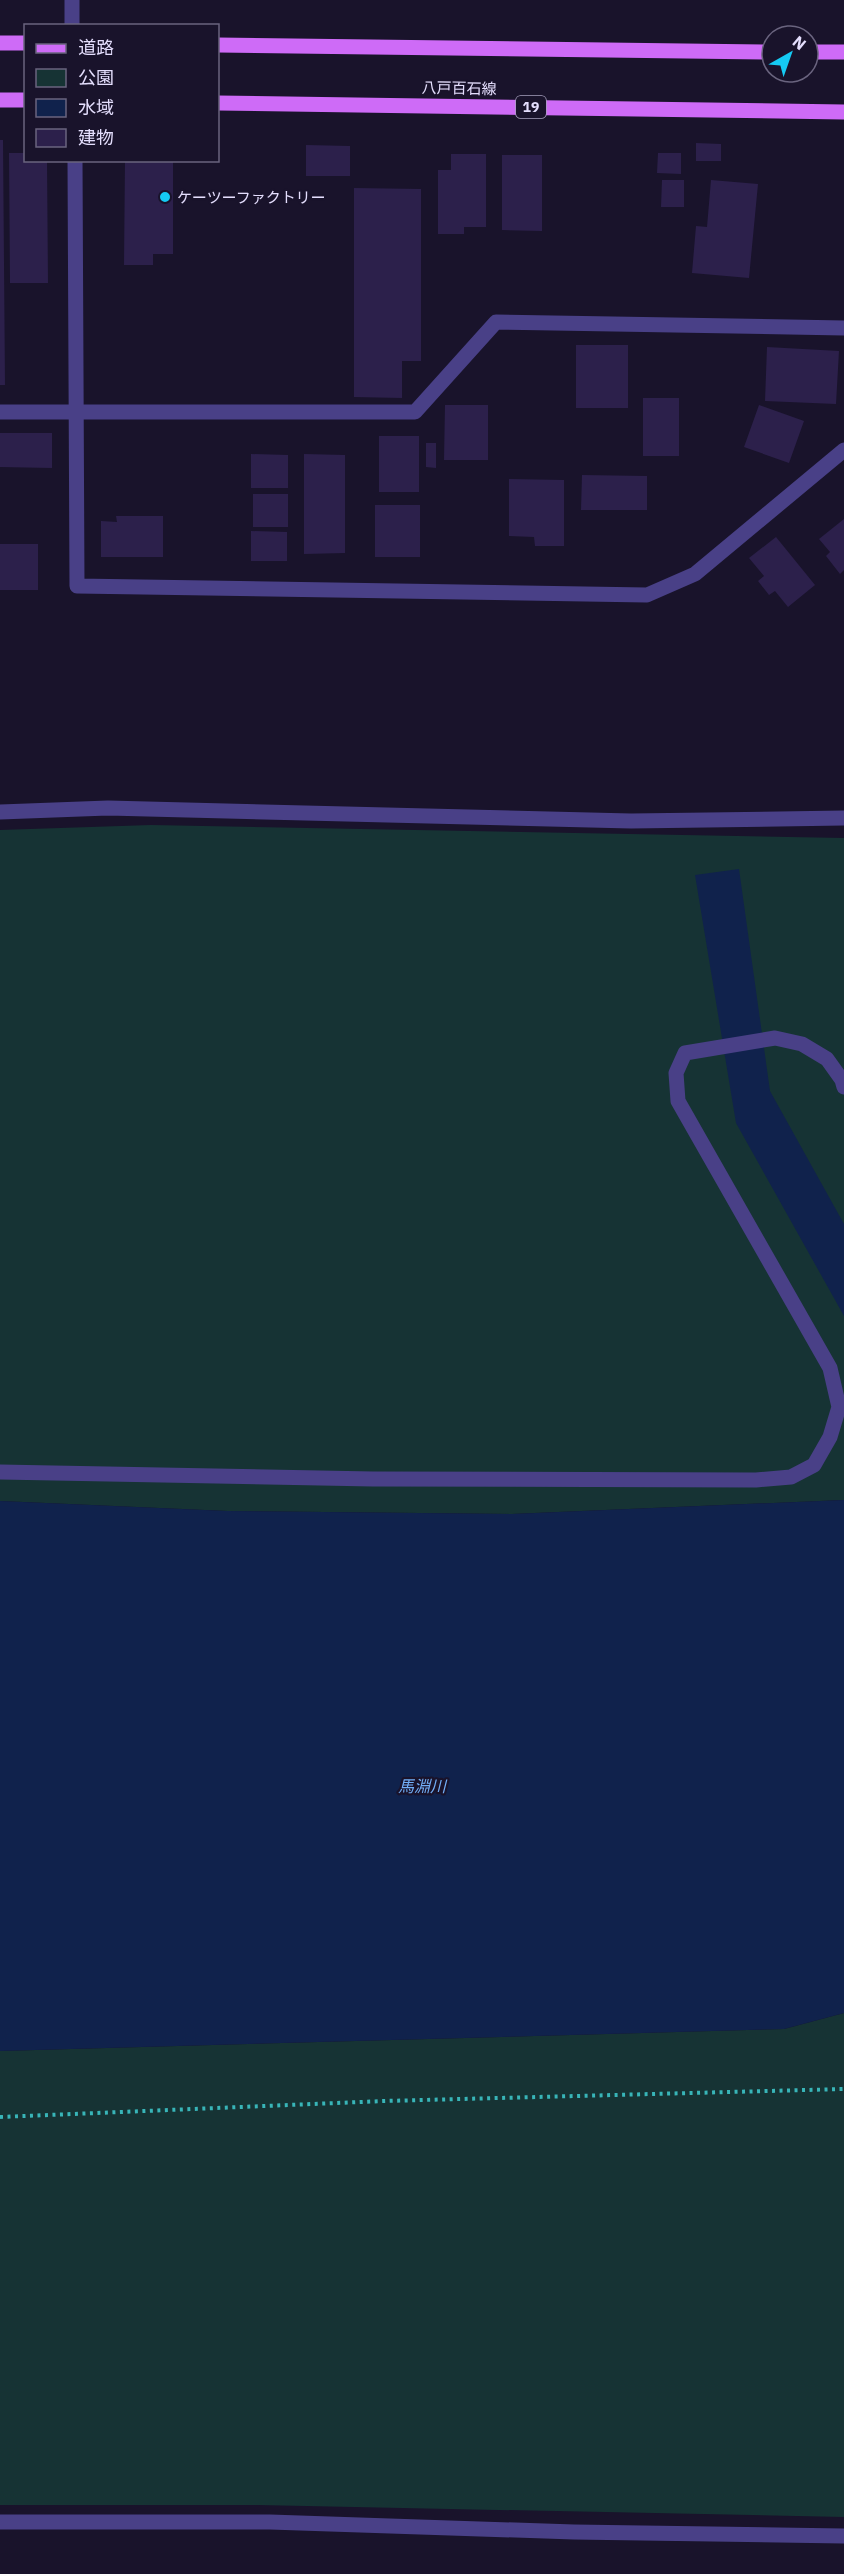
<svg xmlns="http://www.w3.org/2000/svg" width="844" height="2574" viewBox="0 0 844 2574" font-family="'IBM Plex Sans','Noto Sans JP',sans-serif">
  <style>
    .green { fill: #163334 }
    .water { fill: #10224c }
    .building { fill: #2c204b }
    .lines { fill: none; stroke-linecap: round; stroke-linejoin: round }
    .path { stroke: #38b5b8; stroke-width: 4; stroke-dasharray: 3 4.5; stroke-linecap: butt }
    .minor { stroke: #494087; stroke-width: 15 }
    .major { stroke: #ce6bf7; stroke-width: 15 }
    .poi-dot { fill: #15caf3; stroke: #19132b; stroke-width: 2 }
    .labels { text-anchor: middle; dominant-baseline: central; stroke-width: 4.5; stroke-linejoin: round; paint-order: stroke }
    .shield { fill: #19132b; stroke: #a7a1be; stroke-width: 1.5 }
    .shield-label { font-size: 14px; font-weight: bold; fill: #e4defd }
    .street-label { font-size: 15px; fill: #e4defd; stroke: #19132b }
    .poi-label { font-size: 15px; fill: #e4defd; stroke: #19132b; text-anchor: start }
    .water-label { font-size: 16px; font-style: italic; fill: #72aff8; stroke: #19132b }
  </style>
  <rect width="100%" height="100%" fill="#19132b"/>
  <path class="green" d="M151 825 844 838V1500L512 1514 227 1511 0 1501V830Z
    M844 2013V2517L258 2505H0V2051L784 2029Z"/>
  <path class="water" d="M739 869 770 1091 844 1224V1316L736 1123 695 875Z
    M844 1500V2013L784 2029 0 2051V1501L227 1511 512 1514Z"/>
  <path class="building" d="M0 140H3L5 385H0Z
    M696 143 721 144V161H696Z
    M306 145 350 146V176H306Z
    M9 153H26V160H47L48 283H10Z
    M658 153H681V174L657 173Z
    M451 154H486V227H464V234H438V170H451Z
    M502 155H542V231L502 230Z
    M125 160H173V254H153V265H124Z
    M662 180H684V207H661Z
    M711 180 758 184 749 278 692 273 696 226 707 227Z
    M354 188 421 189V361H402V398L354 397Z
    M576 345H628V408H576Z
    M767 347 839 351 836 404 765 401Z
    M643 398H679V456H643Z
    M445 405H488V460H444Z
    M759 405 804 421 789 463 744 447Z
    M0 433H52V468L0 467Z
    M379 436H419V492H379Z
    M426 443H436V468L426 467Z
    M251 454 288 455V488H251Z
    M304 454 345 455V553L304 554Z
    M582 475 647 476V510H581Z
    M509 479 564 480V546H535L534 537 509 536Z
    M253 494H288V527H253Z
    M375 505H420V557H375Z
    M116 516H163V557H101V521L117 522Z
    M844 519V570L840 574 826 556 830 552 819 539Z
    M251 531 287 532V561H251Z
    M776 537 815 585 788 607 775 591 769 595 758 581 764 576 749 558Z
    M0 544H38V590H0Z"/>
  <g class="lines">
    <path class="path" d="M0 2117 384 2101 844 2089"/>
    <path class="minor" d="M72 26V0
      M75 160 77 586 647 595 695 574 844 450
      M0 412H415L496 322 844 328
      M0 812 108 808 631 821 844 818
      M0 1472 373 1479 756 1480 791 1477 814 1465 830 1437 839 1407 830 1368 678 1101 676 1073 685 1053 775 1038 802 1044 827 1059 842 1080 844 1087
      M0 2522H270L574 2532 844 2536"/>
    <path class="major" d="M0 43H26
      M218 45 772 52
      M808 52H844
      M0 100H26
      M218 103 844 112"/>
  </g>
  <circle class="poi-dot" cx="165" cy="197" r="6"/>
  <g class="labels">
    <rect class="shield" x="516" y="96" width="30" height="22" rx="4.5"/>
    <g class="shield-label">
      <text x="531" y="107">19</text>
    </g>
    <g class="street-label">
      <text transform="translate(459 88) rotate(1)">八戸百石線</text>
    </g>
    <g class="poi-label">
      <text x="177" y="197">ケーツーファクトリー</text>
    </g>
    <g class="water-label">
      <text x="422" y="1786">馬淵川</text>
    </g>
  </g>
  <rect x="24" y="24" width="195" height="138" fill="#19132b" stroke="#6a647f" stroke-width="1.5"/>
  <rect x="36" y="44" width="30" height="9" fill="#ce6bf7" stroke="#6a647f" stroke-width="1.5"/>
  <text x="78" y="54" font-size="18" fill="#e4defd">道路</text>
  <rect x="36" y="69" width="30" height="18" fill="#163334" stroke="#6a647f" stroke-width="1.5"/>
  <text x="78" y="84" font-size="18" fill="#e4defd">公園</text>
  <rect x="36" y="99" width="30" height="18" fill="#10224c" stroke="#6a647f" stroke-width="1.5"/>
  <text x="78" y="114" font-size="18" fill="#e4defd">水域</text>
  <rect x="36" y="129" width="30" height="18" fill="#2c204b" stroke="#6a647f" stroke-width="1.5"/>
  <text x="78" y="144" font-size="18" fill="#e4defd">建物</text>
  <g transform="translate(790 54) rotate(40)"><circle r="28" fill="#19132b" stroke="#6a647f" stroke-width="1.5"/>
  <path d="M0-4.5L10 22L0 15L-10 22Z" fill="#15caf3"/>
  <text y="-9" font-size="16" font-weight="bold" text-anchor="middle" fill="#e4defd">N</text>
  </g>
</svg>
